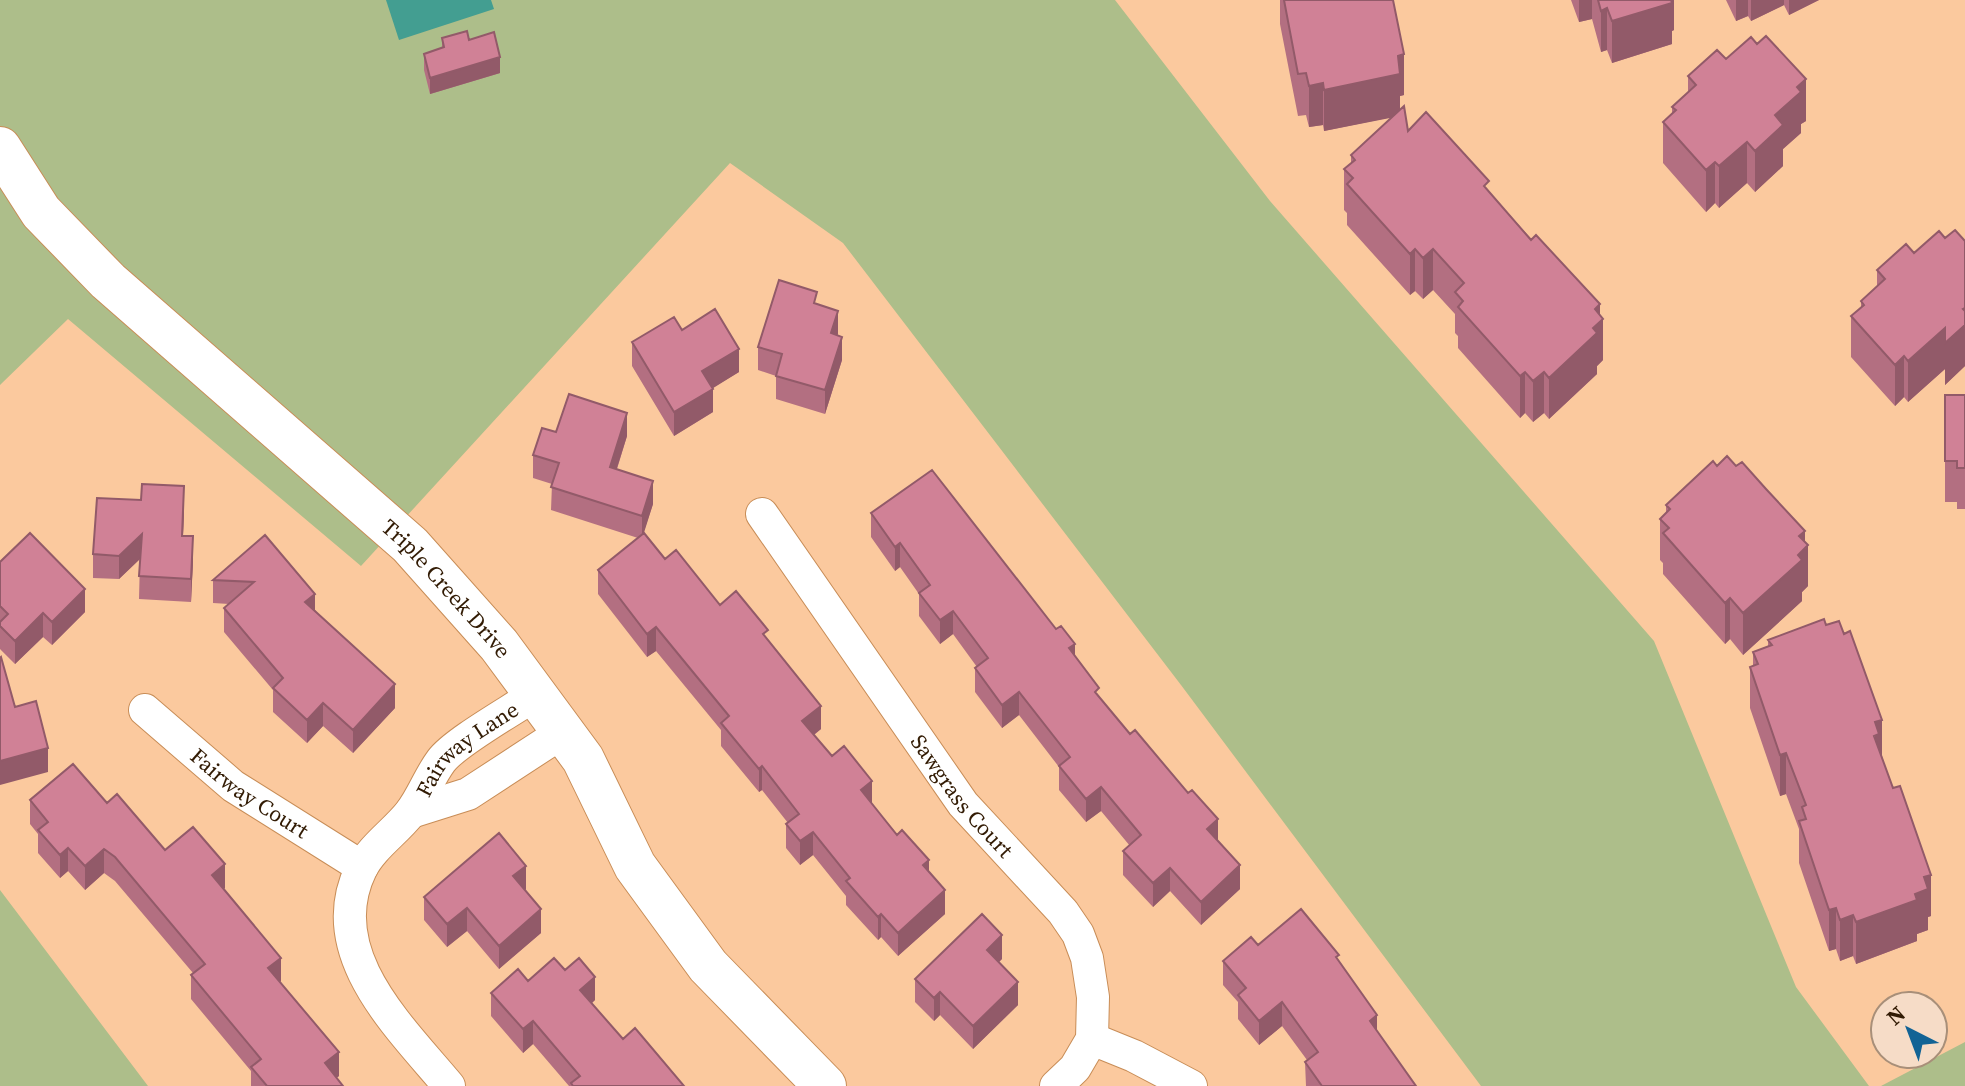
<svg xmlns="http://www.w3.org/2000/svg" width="1965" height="1086" viewBox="0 0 1965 1086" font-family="'Source Serif 4',serif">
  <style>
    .green { fill: #adbe8a }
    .water { fill: #439e91 }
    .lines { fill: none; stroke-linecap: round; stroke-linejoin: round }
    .minor-casing { stroke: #c88d57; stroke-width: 34 }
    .tertiary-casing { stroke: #c88d57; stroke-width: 44 }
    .minor { stroke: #fff; stroke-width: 32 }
    .tertiary { stroke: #fff; stroke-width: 42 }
    .wall { fill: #b36f81 }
    .shaded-wall { fill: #925a69 }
    .building { fill: #d08196; stroke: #925a69; stroke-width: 2 }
    .labels { text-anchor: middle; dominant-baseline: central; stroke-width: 8; stroke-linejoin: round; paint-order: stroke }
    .street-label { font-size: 22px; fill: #321b04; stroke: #f6dcc7 }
  </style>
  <rect width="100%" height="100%" fill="#fbc99e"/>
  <path class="green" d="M0 0H1115L1270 201 1654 641 1796 987 1869 1086H1481L1181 685 843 243 730 163 361 566 68 319 0 385Z
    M0 890 148 1086H0Z
    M1965 1041V1086H1881L1965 1042Z"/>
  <path class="water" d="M386 0H491L494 9 399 40Z"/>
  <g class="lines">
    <defs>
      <g id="minor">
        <path id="s1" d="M762 514 963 804 1063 912 1078 934 1087 958 1093 997 1092 1039 1075 1068 1056 1086"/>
        <path id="s2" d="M145 710 233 786 362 867"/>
        <path d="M411 812 468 794 563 732"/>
        <path d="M1092 1039 1134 1056 1191 1086"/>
        <path id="s3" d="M449 1086C400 1027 320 953 361 869 372 847 395 832 410 813 422 798 429 777 441 761 455 742 513 710 536 694"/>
      </g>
      <g id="tertiary">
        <path id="s4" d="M0 148 41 212 108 281 410 545 499 645 583 759 635 866 708 966 825 1086"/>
      </g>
    </defs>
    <use href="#minor" class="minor-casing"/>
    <use href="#tertiary" class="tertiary-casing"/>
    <use href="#minor" class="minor"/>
    <use href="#tertiary" class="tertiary"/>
  </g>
  <path class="wall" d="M1280 0H1393L1404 95 1400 96V110L1408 131 1489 192 1600 315 1603 360 1597 366V374L1549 419 1544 413 1533 422 1525 413 1520 418 1458 348V336L1455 333V314L1433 290 1423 299 1415 291 1410 295 1347 225V213L1344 210V169L1351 163V155L1392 117 1324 131 1323 125 1309 127 1306 115 1298 116 1280 24Z
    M1571 0H1674V30L1672 31V44L1612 63 1607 50 1601 52 1592 19 1579 22Z
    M1726 0H1819L1789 15 1784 5 1751 21 1748 16 1736 21Z
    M442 38 469 40 500 73 430 94 424 70V54L442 48Z
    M1726 59 1806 121 1801 124V133L1783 149V166L1755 192 1747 183 1719 208 1715 203 1706 212 1663 163V122L1672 113V107L1688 92V76Z
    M1945 238 1965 241V366L1945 385V369L1908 402 1904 397 1895 406 1851 357V316L1861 308V301L1877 287V270Z
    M817 304 842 360 825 414 776 399V376L758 370V347Z
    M682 330 739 372 712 388 713 412 674 436 632 366V342Z
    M1945 395H1965V509H1957V502H1945Z
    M556 432 627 436 617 469 653 504 643 534 665 559 720 605 768 640 821 729 814 735 929 872 945 914 898 956 881 937 878 940 846 905V896L813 855 800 865 786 848V824L788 823 762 790 759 792 721 746V730L656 651 647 657 598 594V570L638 538 551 510 552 484 533 478V455Z
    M1717 466 1805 541 1808 586 1802 592V601L1743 655 1730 639 1725 644 1663 574V563L1660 560V519L1666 513V505Z
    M184 510 183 536 193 560 191 602 139 599 140 559 119 579 93 578V554Z
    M871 513 1075 656 1099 697 1218 841 1240 889 1201 925 1170 891 1153 907 1123 875V851L1130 846 1101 811 1086 822 1059 790V767L1019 715 1002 728 975 692V668L977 667 953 634 940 644 919 616V594L900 567 895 571 871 537Z
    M265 535 315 610 395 708 353 753 323 726 307 743 273 712V690L224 632V608L229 604 213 603V580Z
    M0 562 85 612 52 645 43 637 15 664 0 649Z
    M1768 640 1882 756 1931 916 1928 917V930L1917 934V941L1856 964 1853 956 1840 961 1836 949 1829 951 1799 863V829L1786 794 1780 796 1750 708V667L1753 666V652L1768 646Z
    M30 800 107 803 165 850 225 888 223 889 339 1076 336 1078 343 1086H251V1071L191 999V975L193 973 115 881 104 873 85 890 68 871 60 878 38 853V834L30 824Z
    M526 889 525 890 541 933 499 969 467 931 447 947 424 920V897Z
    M1258 945 1339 961 1377 1032 1416 1086H1306L1305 1062 1307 1060 1282 1026 1259 1045 1238 1019V1002L1223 985V961Z
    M1002 959 999 962 1018 1005 973 1049 940 1015 934 1021 915 1002V979Z
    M491 993 595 1000 592 1003 623 1039 684 1086H569L533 1044 523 1053 491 1016Z"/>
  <path class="shaded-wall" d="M1579 0H1592V19L1579 22Z
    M1668 0H1674V30L1672 31V44L1612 63V21Z
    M1736 0H1748V16L1736 21Z
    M1751 0H1784V5L1751 21Z
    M1789 0H1819L1789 15Z
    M1607 8V50L1601 52V11Z
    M1404 54V95L1400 96V116L1324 131V90Z
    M500 57V73L430 94V78Z
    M1806 79V121L1801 124V133L1783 149V166L1755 192V151L1775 115 1797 87Z
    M1323 83V125L1309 127V86Z
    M1747 142V183L1719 208V166Z
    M1715 162V203L1706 212V170Z
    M1415 249V291L1410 295V254Z
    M1433 249V290L1423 299V258Z
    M1600 304V322L1603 319V360L1597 366V374L1549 419V378L1595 309Z
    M1965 308V366L1945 385V369L1908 402V361Z
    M838 311V334L831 357V333Z
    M842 337V360L825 414V390Z
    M739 349V372L702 395V371Z
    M1904 356V397L1895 406V365Z
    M1525 372V413L1520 418V376Z
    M1544 372V413L1533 422V381Z
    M713 389V412L674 436V412Z
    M627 413V436L610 490V467Z
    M653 481V504L642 539V516Z
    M184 486V510L182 559V536Z
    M1805 531V549L1808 545V586L1802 592V601L1743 655V613L1799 536Z
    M142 534V557L119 579V556Z
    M193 536V560L191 602V579Z
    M900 543V567L895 571V547Z
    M85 589V612L52 645V622Z
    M315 594V617L305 602Z
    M1730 598V639L1725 644V603Z
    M953 611V634L940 644V620Z
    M43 613V637L15 664V641Z
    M656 627V651L647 657V634Z
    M1075 644V668L1069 648Z
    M395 684V708L353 753V730Z
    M1019 692V715L1002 728V705Z
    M323 703V726L307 743V720Z
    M821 706V729L802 744V721Z
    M1882 720V761L1874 777 1875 722Z
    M48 748V772L0 785V761Z
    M1786 753V794L1780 796V755Z
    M762 766V790L759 792V769Z
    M872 781V805L861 790Z
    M1101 787V811L1086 822V799Z
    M1218 819V843L1207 829Z
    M813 832V855L800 865V841Z
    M68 848V871L60 878V855Z
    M104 849V873L85 890V866Z
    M929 860V883L923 865Z
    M225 864V888L212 899V875Z
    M1240 865V889L1201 925V902Z
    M526 866V889L513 900V876Z
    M1170 868V891L1153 907V883Z
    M1931 875V916L1928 917V930L1917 934V941L1856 964V922L1924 877Z
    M945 890V914L898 956V933Z
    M467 908V931L447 947V924Z
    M1836 908V949L1829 951V910Z
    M541 909V933L499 969V946Z
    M881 914V937L878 940V917Z
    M1853 915V956L1840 961V920Z
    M1002 935V959L987 973V950Z
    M281 958V981L268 991V968Z
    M595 977V1000L580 1013V990Z
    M1018 982V1005L973 1049V1026Z
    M940 992V1015L934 1021V998Z
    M1282 1002V1026L1259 1045V1021Z
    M1377 1015V1039L1370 1021Z
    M533 1021V1044L523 1053V1029Z
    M339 1052V1076L326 1086 325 1063Z"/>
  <path class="building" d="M1284 0H1393L1404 54 1398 56 1400 74 1324 90 1323 83 1309 86 1306 73 1298 74Z
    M1598 0H1671L1672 3 1612 21 1607 8 1601 11Z
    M467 31 469 40 494 32 500 57 430 78 424 54 444 47 442 38Z
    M1766 36 1806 79 1797 87 1801 92 1775 115 1783 125 1755 151 1747 142 1719 166 1715 162 1706 170 1663 122 1676 110 1672 107 1696 85 1688 76 1717 50 1726 59 1751 37 1757 44Z
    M1404 106 1408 131 1426 112 1489 181 1484 186 1531 240 1536 235 1600 304 1595 309 1603 319 1593 328 1597 333 1549 378 1544 372 1533 381 1525 372 1520 376 1458 307 1463 301 1455 292 1464 283 1433 249 1423 258 1415 249 1410 254 1347 184 1353 178 1344 169 1355 160 1351 155Z
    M1955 230 1965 241V308L1963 309 1965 311V325L1945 343V328L1908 361 1904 356 1895 365 1851 316 1864 305 1861 301 1885 279 1877 270 1906 244 1914 253 1939 231 1945 238Z
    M779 280 817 292 814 303 838 311 831 333 842 337 825 390 776 376 782 354 758 347Z
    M715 309 739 349 702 371 713 389 674 412 632 342 674 317 682 330Z
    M569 394 627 413 610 467 653 481 642 516 551 487 559 463 533 455 542 428 556 432Z
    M1945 395H1965V468H1957V461H1945Z
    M1727 456 1736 466 1742 462 1766 489 1805 531 1799 536 1808 545 1798 555 1802 560 1743 613 1730 598 1725 603 1663 533 1669 528 1660 519 1670 509 1666 505 1713 461 1717 466Z
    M932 470 1056 629 1061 626 1075 644 1069 648 1099 688 1095 692 1130 734 1135 730 1188 793 1192 790 1218 819 1207 829 1240 865 1201 902 1170 868 1153 883 1123 851 1141 835 1101 787 1086 799 1059 766 1070 757 1019 692 1002 705 975 668 988 658 953 611 940 620 919 593 930 585 900 543 895 547 871 513Z
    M142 484 184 486 182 536H193L191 579 139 576 142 534 119 556 93 554 97 498 141 500Z
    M30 533 85 589 52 622 43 613 15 641 0 626V622L8 614 0 606V562Z
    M644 533 665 559 676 550 720 605 736 591 768 630 763 634 821 706 802 721 832 756 844 746 872 781 861 790 897 835 902 830 929 860 923 865 945 890 898 933 881 914 878 917 846 881 850 878 813 832 800 841 786 824 799 814 762 766 759 769 721 723 729 716 656 627 647 634 598 570Z
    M265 535 315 594 305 602 395 684 353 730 323 703 307 720 273 688 283 678 224 608 254 582 213 580Z
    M1824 619 1826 625 1839 621 1844 634 1850 631 1882 720 1875 722 1879 734 1874 736 1893 788 1900 786 1931 875 1924 877 1928 889 1915 894 1917 900 1856 922 1853 915 1840 920 1836 908 1829 910 1799 821 1806 819 1802 807 1806 805 1786 753 1780 755 1750 667 1758 664 1753 652 1772 645 1768 640Z
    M1 657 15 707 36 701 48 748 0 761V658Z
    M73 764 107 803 117 794 165 850 193 827 225 864 212 875 281 958 268 968 339 1052 325 1063 343 1086H267L251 1067 261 1059 191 975 205 964 115 857 104 849 85 866 68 848 60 855 38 830 48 822 30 800Z
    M499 833 526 866 513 876 541 909 499 946 467 908 447 924 424 897Z
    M1301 909 1339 955 1336 957 1377 1015 1370 1021 1416 1086H1322L1305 1062 1318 1052 1282 1002 1259 1021 1238 995 1246 988 1223 961 1251 937 1258 945Z
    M982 914 1002 935 987 950 1018 982 973 1026 940 992 934 998 915 979Z
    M554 958 565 970 579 958 595 977 580 990 623 1039 635 1028 684 1086H573L571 1083 580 1076 533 1021 523 1029 491 993 518 969 528 981Z"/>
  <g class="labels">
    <g class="street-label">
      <text stroke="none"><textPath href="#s4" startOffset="630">Triple Creek Drive</textPath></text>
      <text stroke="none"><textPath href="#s3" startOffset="412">Fairway Lane</textPath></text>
      <text stroke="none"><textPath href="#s2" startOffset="134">Fairway Court</textPath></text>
      <text stroke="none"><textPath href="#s1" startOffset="346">Sawgrass Court</textPath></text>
    </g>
  </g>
  <g transform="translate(1909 1030) rotate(318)"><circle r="38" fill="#f6dcc7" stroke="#a88f79" stroke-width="2"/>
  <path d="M0-6L14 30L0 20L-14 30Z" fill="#126395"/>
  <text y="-12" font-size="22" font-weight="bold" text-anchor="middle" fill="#321b04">N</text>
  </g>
</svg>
